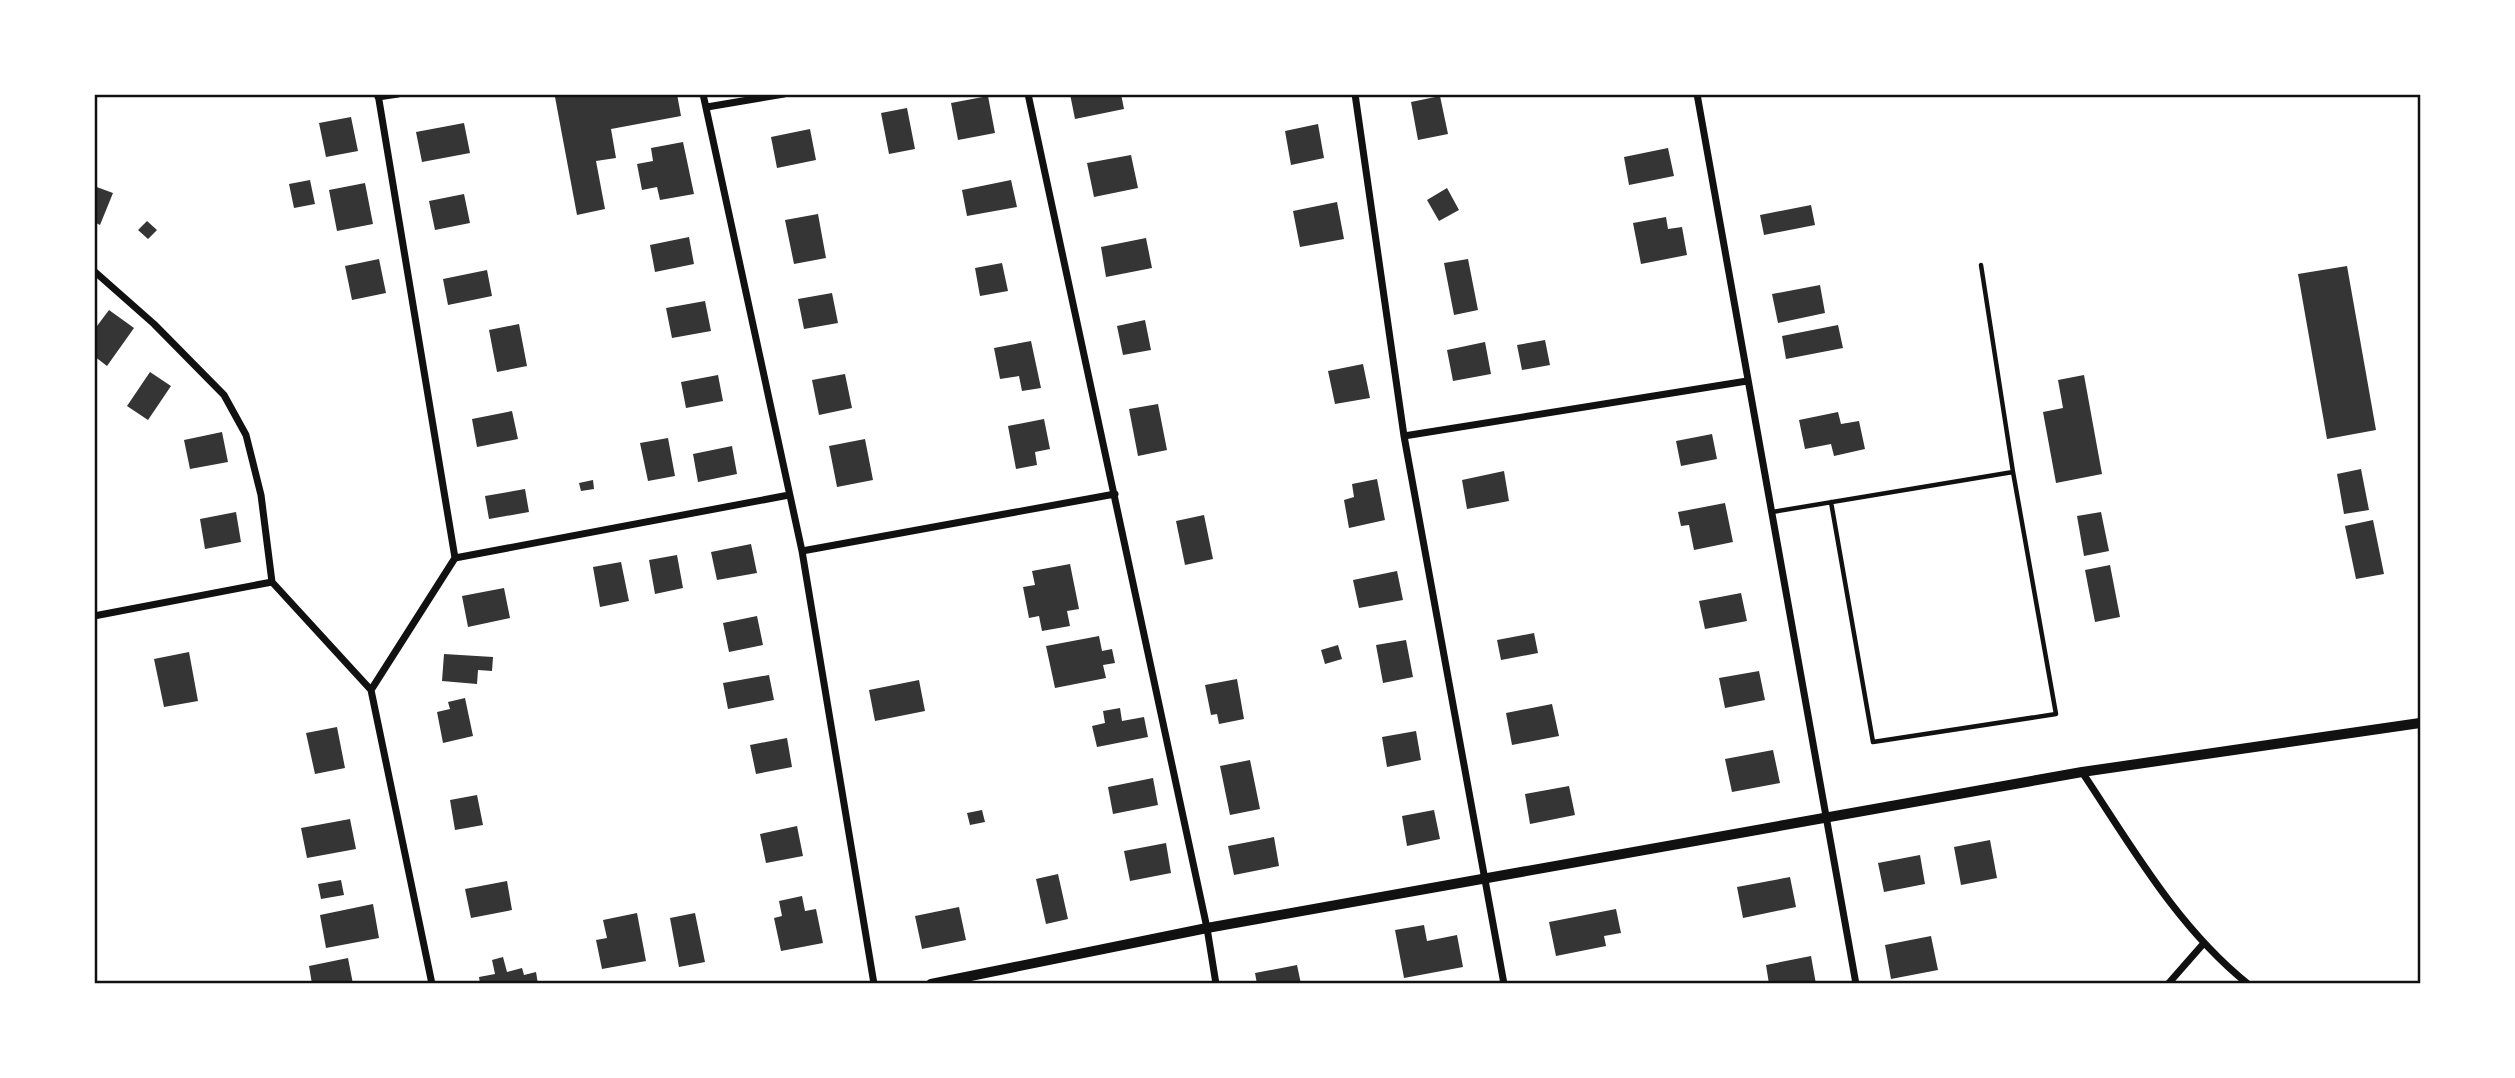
<svg xmlns="http://www.w3.org/2000/svg" width="2515" height="1078" viewBox="0 0 2515 1078" font-family="'Source Sans 3',sans-serif">
  <style>
    .building { fill: #353535 }
    .lines { fill: none; stroke-linecap: round; stroke-linejoin: round }
    .service { stroke: #111; stroke-width: 4.5 }
    .minor { stroke: #111; stroke-width: 7 }
    .tertiary { stroke: #111; stroke-width: 10 }
    .neatline { fill: none; stroke: #111; stroke-width: 2.5 }
  </style>
  <rect width="100%" height="100%" fill="#fff"/>
  <path class="building" d="M571 94H677L681 116 611 129 616 158 596 161 605 209 577 215 555 97Z
    M1070 94H1121L1124 109 1075 119Z
    M988 96 995 133 958 140 951 103Z
    M1440 96 1448 134 1418 140 1411 102Z
    M907 108 915 149 889 154 881 113Z
    M351 117 358 151 326 157 319 123Z
    M464 123 470 153 422 162 416 132Z
    M1318 124 1324 158 1291 165 1285 131Z
    M810 129 816 160 777 168 771 137Z
    M683 142 694 194 660 200 657 187 642 190 637 164 653 161 651 148Z
    M1668 148 1674 176 1629 185 1624 157Z
    M1131 155 1138 188 1094 197 1087 163Z
    M310 180 315 204 294 208 289 184Z
    M1011 180 1017 207 967 216 962 190Z
    M365 183 373 224 337 231 329 190Z
    M94 186 113 193 100 225 94 222Z
    M1447 188 1459 210 1439 221 1427 200Z
    M464 194 470 223 435 230 429 201Z
    M1337 202 1344 239 1300 247 1293 211Z
    M1811 205 1815 225 1764 235 1760 215Z
    M818 214 826 258 794 264 785 220Z
    M1666 217 1668 229 1682 227 1687 255 1641 264 1633 223Z
    M147 221 157 230 148 239 138 230Z
    M689 237 694 264 655 272 650 245Z
    M1146 238 1152 268 1106 277 1101 247Z
    M379 259 386 293 352 300 345 266Z
    M1468 259 1478 310 1454 315 1444 263Z
    M1002 263 1008 291 980 296 975 268Z
    M2347 266 2376 430 2327 439 2298 274Z
    M487 270 492 296 448 305 443 279Z
    M1820 285 1825 313 1778 323 1772 294Z
    M832 293 838 323 804 329 798 299Z
    M705 301 711 331 672 338 666 308Z
    M109 310 134 328 107 366 94 356V348L97 344 94 342V330Z
    M1145 320 1151 350 1123 355 1117 326Z
    M519 324 527 366 497 372 489 330Z
    M1838 325 1843 348 1786 359 1782 336Z
    M1545 340 1550 365 1522 370 1517 345Z
    M1031 341 1041 388 1022 391 1019 376 1000 379 994 348Z
    M1485 342 1491 374 1453 381 1447 350Z
    M1363 364 1370 398 1335 404 1328 371Z
    M150 372 171 386 148 420 127 406Z
    M845 374 852 408 819 415 812 380Z
    M718 375 723 401 686 408 681 382Z
    M2084 375 2102 474 2056 483 2043 412 2063 408 2058 380Z
    M1158 404 1167 450 1138 456 1129 409Z
    M512 411 518 439 477 447 472 419Z
    M1838 412 1841 424 1859 421 1865 449 1834 456 1831 444 1805 449 1799 420Z
    M1044 419 1050 449 1035 452 1037 465 1016 469 1008 426Z
    M222 432 228 462 190 469 184 440Z
    M1712 434 1717 459 1681 466 1676 441Z
    M668 438 675 476 648 481 640 443Z
    M865 439 873 480 837 487 829 446Z
    M732 446 737 474 698 482 693 454Z
    M2361 469 2369 510 2344 514 2337 474Z
    M1504 471 1509 501 1467 509 1462 480Z
    M1377 479 1385 520 1349 528 1344 500 1354 497 1352 484Z
    M593 480 594 489 581 491 579 483Z
    M525 489 529 512 489 519 485 496Z
    M1725 503 1733 542 1694 550 1689 525 1681 526 1678 512Z
    M236 512 241 542 205 549 200 519Z
    M2101 512 2109 551 2084 556 2077 516Z
    M1204 515 1213 559 1185 565 1176 521Z
    M2373 520 2384 574 2356 579 2345 526Z
    M751 544 757 573 717 580 711 552Z
    M677 555 683 588 655 594 649 560Z
    M621 562 629 601 600 607 593 567Z
    M1070 564 1079 609 1067 611 1070 626 1042 631 1039 616 1029 618 1023 587 1035 585 1032 571Z
    M2110 565 2120 617 2095 622 2085 570Z
    M1397 571 1403 600 1359 608 1353 580Z
    M504 588 510 618 468 627 462 596Z
    M1741 593 1747 621 1705 629 1699 601Z
    M757 616 763 645 729 652 723 623Z
    M1534 633 1538 653 1501 660 1497 640Z
    M1099 636 1102 651 1112 649 1115 663 1103 665 1106 678 1055 688 1046 646Z
    M1406 640 1413 677 1383 683 1376 645Z
    M1338 645 1342 659 1325 664 1321 650Z
    M189 652 198 701 164 707 154 659Z
    M444 654 493 657 492 671 478 670 477 684 442 681Z
    M1759 671 1765 700 1725 708 1719 678Z
    M769 675 774 700 728 709 723 683Z
    M1237 679 1244 719 1219 724 1217 714 1211 715 1205 685Z
    M919 680 925 711 875 721 869 690Z
    M465 698 473 736 443 743 437 712 450 709 448 702Z
    M1552 704 1559 736 1512 745 1506 713Z
    M1120 708 1122 721 1144 717 1148 737 1097 747 1092 726 1105 723 1103 711Z
    M337 727 345 768 315 774 306 733Z
    M1416 731 1421 760 1387 767 1382 737Z
    M787 738 792 767 756 774 750 745Z
    M1773 750 1780 783 1732 792 1725 759Z
    M1250 760 1260 809 1230 815 1220 766Z
    M1153 778 1158 805 1113 814 1108 787Z
    M1569 786 1575 815 1530 824 1525 794Z
    M477 795 483 825 455 830 450 800Z
    M982 810 985 822 970 825 967 813Z
    M1434 810 1440 839 1407 846 1402 816Z
    M350 819 356 849 307 858 301 828Z
    M797 826 803 856 766 863 760 834Z
    M1274 837 1279 866 1234 875 1228 846Z
    M1990 840 1997 878 1961 885 1954 847Z
    M1166 843 1171 873 1130 881 1124 851Z
    M1920 855 1925 884 1884 892 1878 863Z
    M1058 874 1068 919 1046 924 1036 879Z
    M1790 877 1796 907 1743 918 1737 887Z
    M341 880 344 895 321 899 318 884Z
    M507 881 512 910 471 918 465 889Z
    M802 896 805 911 816 909 823 943 781 951 774 918 782 916 779 901Z
    M373 904 379 938 326 948 320 915Z
    M959 907 966 940 922 949 915 916Z
    M1616 909 1621 933 1604 936 1606 946 1556 956 1549 922Z
    M637 913 646 961 602 969 596 940 607 938 603 920Z
    M695 913 705 962 679 967 670 918Z
    M1424 925 1427 941 1457 935 1463 967 1404 978 1395 930Z
    M1931 936 1938 970 1891 979 1885 945Z
    M1811 956 1816 984H1769L1766 965Z
    M503 957 507 972 522 968 524 975 536 972 538 984H480L479 977 495 974 492 960Z
    M348 958 353 984H312L309 966Z
    M1297 965 1301 984H1257L1255 973Z"/>
  <g class="lines">
    <path class="service" d="M1981 265 2013 472
      M1772 512 2013 472 2056 714 1873 742 1831 502"/>
    <path class="minor" d="M378 94 455 558 371 690 432 984
      M703 94 802 551 874 984
      M1028 94 1207 928 1216 984
      M1355 94 1404 436 1504 984
      M1697 94 1856 984
      M378 97 398 94
      M707 107 784 94
      M94 271 154 324 224 395 246 435 261 495 272 582 371 690
      M1404 436 1747 381
      M802 551 1115 494
      M455 558 789 495
      M94 616 272 582
      M2082 772C2132 847 2177 927 2248 984
      M2168 984 2204 943"/>
    <path class="tertiary" d="M931 984 1207 928 2082 772 2420 723"/>
  </g>
  <rect width="2515" height="1078" fill="none" stroke="#ffffff" stroke-width="192"/>
  <rect x="96" y="96" width="2323" height="886" class="neatline"/>
</svg>
